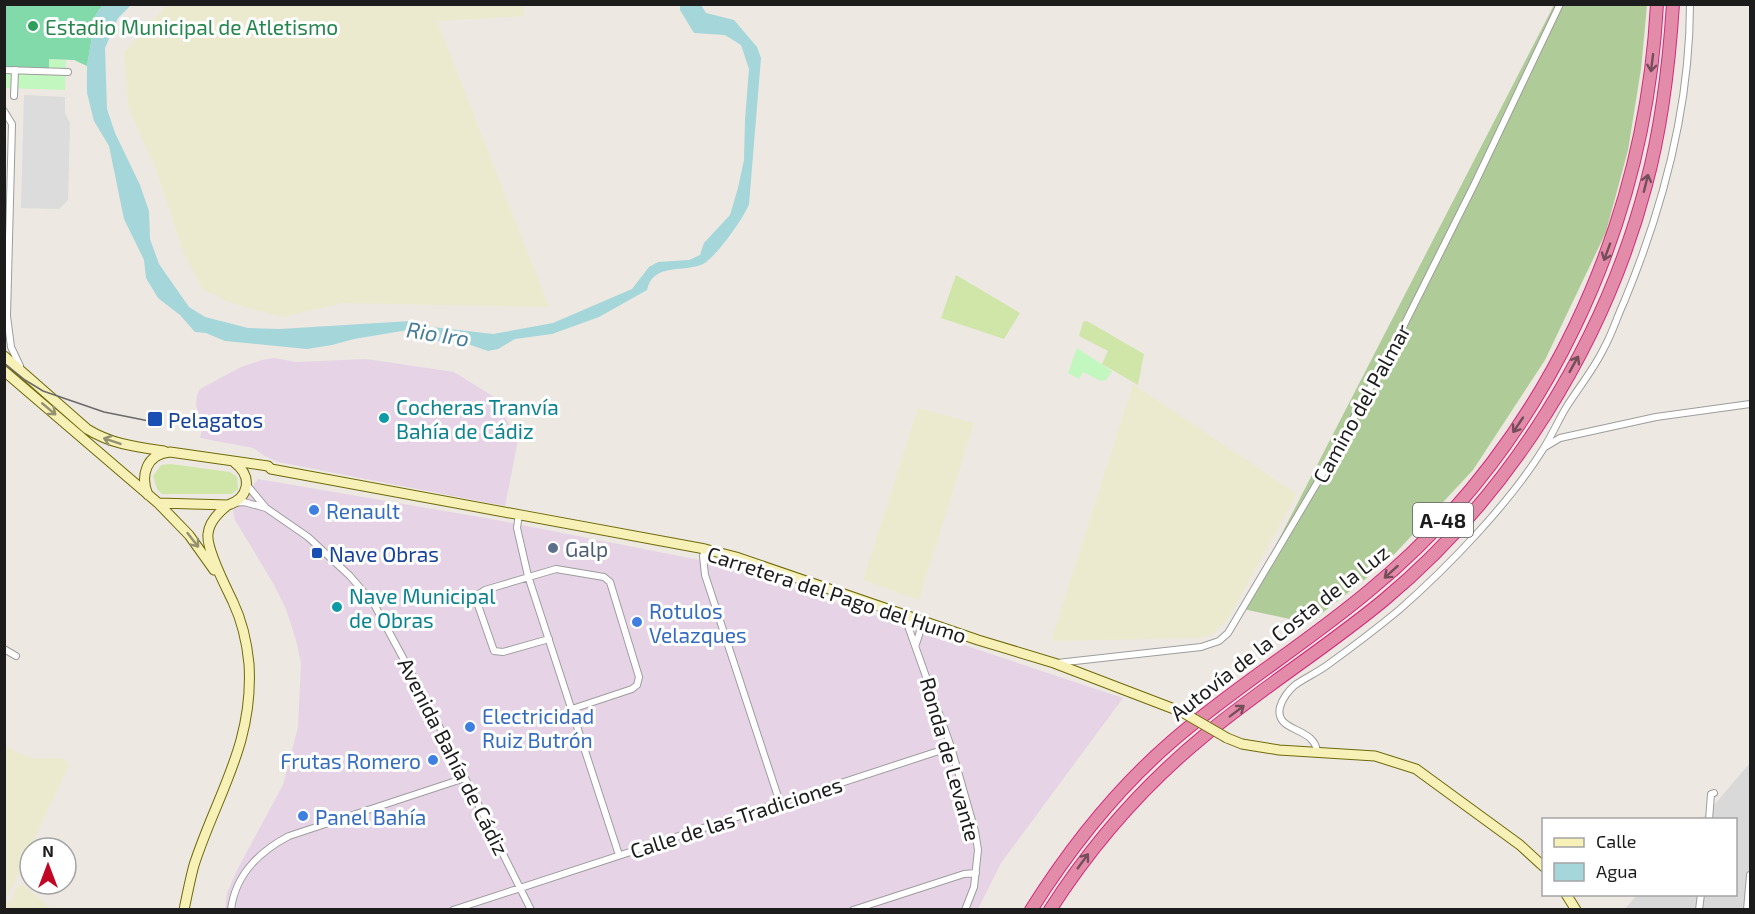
<svg xmlns="http://www.w3.org/2000/svg" width="1755" height="914" viewBox="0 0 1755 914" font-family="'Exo 2',sans-serif">
  <style>
    .residential { fill: #dad9d9 }
    .industrial { fill: #e6d4e6 }
    .farmland { fill: #eceace }
    .grass { fill: #d0e6a9 }
    .forest { fill: #afcb98 }
    .park { fill: #c3f7c0 }
    .pitch { fill: #82daab }
    .parking { fill: #dcdcdc }
    .water { fill: #a4d6da }
    .lines { fill: none; stroke-linecap: round; stroke-linejoin: round }
    .street-casing { stroke: #9d9d9d; stroke-width: 8 }
    .secondary-casing { stroke: #6e6a08; stroke-width: 11 }
    .highway-casing { stroke: #d12a7c; stroke-width: 14 }
    .street { stroke: #fff; stroke-width: 6 }
    .secondary { stroke: #f7f0b7; stroke-width: 9 }
    .highway { stroke: #e38ca9; stroke-width: 12 }
    .tram { stroke: #6a6a6a; stroke-width: 1.5 }
    .secondary-bridge-casing { stroke: #6e6a08; stroke-width: 11; stroke-linecap: butt }
    .secondary-bridge { stroke: #f7f0b7; stroke-width: 9 }
    .oneway { stroke: #764e5b }
    .oneway2 { stroke: #949171 }
    .leisure-dot { fill: #2e9e5b; stroke: #fff; stroke-width: 2 }
    .culture-dot { fill: #0f9aa8; stroke: #fff; stroke-width: 2 }
    .transit-dot { fill: #1a4fb4; stroke: #fff; stroke-width: 2 }
    .shop-dot { fill: #3f7fe0; stroke: #fff; stroke-width: 2 }
    .service-dot { fill: #5c6f8a; stroke: #fff; stroke-width: 2 }
    .labels { text-anchor: middle; dominant-baseline: central; stroke-width: 6; stroke-linejoin: round; paint-order: stroke }
    .shield { fill: #fff; stroke: #606060; stroke-width: 1.5 }
    .shield-label { font-size: 20px; font-weight: bold; fill: #1c1c1c }
    .leisure-label { font-size: 21px; fill: #27864d; stroke: #fff; text-anchor: start }
    .street-label { font-size: 21px; fill: #1c1c1c; stroke: #fff }
    .culture-label { font-size: 21px; fill: #0d838f; stroke: #fff; text-anchor: start }
    .transit-label { font-size: 21px; fill: #164399; stroke: #fff; text-anchor: start }
    .shop-label { font-size: 21px; fill: #366cbe; stroke: #fff; text-anchor: start }
    .service-label { font-size: 21px; fill: #4e5e75; stroke: #fff; text-anchor: start }
    .water-label { font-size: 22px; font-style: italic; fill: #477c99; stroke: #fff }
  </style>
  <rect width="100%" height="100%" fill="#ede8e2"/>
  <path class="residential" d="M1750 763V909L1624 910 1637 895 1736 894V820L1702 819Z"/>
  <path class="industrial" d="M274 358 297 362 366 359 454 372 494 397 518 440 505 506 278 462 265 456 253 448 200 438 203 424 196 406 197 395 200 389 241 367 262 360Z
    M258 479 491 519 720 564 1123 698 1001 863 978 909 225 910 227 893 237 870 283 785 298 727 301 663 296 640 286 609 273 583 235 520 233 510Z"/>
  <path class="farmland" d="M167 5H523L524 16 437 21 549 307 342 303 282 317 231 303 203 289 184 254 156 169 128 107 124 53Z
    M1133 384 1297 494 1227 620 1211 635 1200 638 1051 641Z
    M918 408 974 423 919 600 863 580Z
    M4 746 31 758H60L66 760 69 765 6 900 7 903 12 900 16 888 21 884 29 889 51 909H5Z"/>
  <path class="grass" d="M956 275 1020 313 1004 339 941 318Z
    M1087 321 1144 354 1138 385 1102 364 1108 351 1079 336 1083 322Z
    M171 464 230 472 237 477 238 489 232 494H162L157 489 153 476 161 465Z"/>
  <path class="forest" d="M1554 5H1647L1641 69 1628 150 1606 232 1545 360 1473 470 1388 561 1321 614 1299 621 1243 609Z"/>
  <path class="park" d="M49 59 66 60 65 90 5 88V68L49 69Z
    M1077 348 1112 371 1106 380 1101 381 1083 372 1079 379 1068 373Z"/>
  <path class="pitch" d="M5 5H103L96 14 87 66 74 60 49 59V69L5 68Z"/>
  <path class="parking" d="M24 95 65 97V113L70 123 68 200 59 209 21 208Z"/>
  <path class="water" d="M103 5H131L118 18 105 48 107 109 115 133 140 185 149 211 150 239 159 264 189 307 205 317 248 328 280 329 411 321 423 326 493 334 553 323 632 289 649 267 658 262 689 260 700 255 704 243 730 215 738 188 744 160 745 120 749 69 741 45 725 35 694 33 680 10V5H701L706 13 734 20 757 47 761 58 749 204C744 218 716 257 703 264 684 273 653 262 647 290L599 317 552 334 515 339 498 349 488 351 462 342H440L408 330 354 339 332 345 307 349 225 341 206 333 195 332 180 315 158 298 146 278 144 260 124 219 109 146 94 121 87 93V66L96 14Z"/>
  <g class="lines">
    <defs>
      <path id="street" d="M4 70 68 72
        M14 96 15 70
        M4 111 12 124 7 316 11 347 20 366
        M1545 447 1560 438 1656 417 1750 404
        M247 485 266 508
        M234 503 244 502 266 508 308 537 350 576 374 604 431 710 531 910
        M519 514 517 528 528 576 619 855
        M705 549 703 556 705 575 780 803
        M909 617 908 626 951 747 975 831 978 850 974 887 965 910
        M549 639 503 652 494 651 478 605 479 594 485 590 556 569 604 577 610 582 639 677 637 685 632 689 572 709
        M916 644 923 622
        M4 649 16 656
        M1057 663 1201 647 1219 641 1228 633 1326 468 1395 343 1474 185 1560 4
        M1317 752C1315 726 1274 733 1280 707 1282 699 1289 690 1295 685 1305 678 1316 673 1326 666 1351 648 1376 629 1399 610 1448 567 1511 502 1545 446 1553 433 1559 419 1567 406 1579 387 1594 369 1604 348 1612 334 1617 317 1624 302 1663 208 1690 107 1690 4
        M1709 820 1711 794 1714 793
        M231 910C235 875 260 851 289 836L465 778
        M453 910 951 747
        M853 910 964 874 976 873
        M1699 910 1701 894
        M1747 910 1750 875"/>
      <path id="secondary" d="M4 356 87 429C111 444 136 447 164 451
        M4 371 158 503 189 535 214 570
        M148 495C140 476 146 454 170 452L268 466 271 469 705 549 736 557 978 640 1054 663 1182 712
        M158 503 228 505C249 498 253 477 235 463
        M1227 738 1242 744 1279 750 1375 756 1416 769 1520 845 1544 867
        M1566 894 1576 910
        M184 910C187 895 190 880 194 865 217 794 254 744 249 664 247 643 242 621 233 602 226 587 206 549 208 534 209 522 219 512 228 505"/>
      <path id="highway" d="M1031 910C1070 848 1115 791 1170 743 1233 688 1306 644 1370 590 1545 446 1645 228 1657 4
        M1050 910C1093 843 1144 785 1205 735 1263 687 1326 648 1384 600 1510 495 1604 344 1646 185 1662 126 1669 66 1673 4"/>
    </defs>
    <use href="#street" class="street-casing"/>
    <use href="#secondary" class="secondary-casing"/>
    <use href="#highway" class="highway-casing"/>
    <use href="#street" class="street"/>
    <use href="#secondary" class="secondary"/>
    <use href="#highway" class="highway"/>
    <path class="tram" d="M4 363 25 380 43 391 104 412 154 422"/>
    <defs>
      <path id="secondary-bridge" d="M1182 712 1227 738"/>
    </defs>
    <use href="#secondary-bridge" class="secondary-bridge-casing"/>
    <use href="#secondary-bridge" class="secondary-bridge"/>
  </g>
  <defs><path id="oneway-shaft" d="M-6 0H5M1.5-3L5.5 0L1.5 3" fill="none" stroke-width="1.6" stroke-linecap="round" stroke-linejoin="round" transform="scale(1.5)"/></defs>
  <g class="oneway">
    <use href="#oneway-shaft" transform="translate(1652 63) rotate(97)"/>
    <use href="#oneway-shaft" transform="translate(1646 183) rotate(-76)"/>
    <use href="#oneway-shaft" transform="translate(1607 252) rotate(110)"/>
    <use href="#oneway-shaft" transform="translate(1574 364) rotate(-61)"/>
    <use href="#oneway-shaft" transform="translate(1518 425) rotate(124)"/>
    <use href="#oneway-shaft" transform="translate(1391 572) rotate(138)"/>
    <use href="#oneway-shaft" transform="translate(1237 711) rotate(-37)"/>
    <use href="#oneway-shaft" transform="translate(1083 861) rotate(-54)"/>
  </g>
  <g class="oneway2">
    <use href="#oneway-shaft" transform="translate(49 409) rotate(40)"/>
    <use href="#oneway-shaft" transform="translate(112 441) rotate(-161)"/>
    <use href="#oneway-shaft" transform="translate(193 540) rotate(52)"/>
  </g>
  <circle class="leisure-dot" cx="33" cy="26" r="6"/>
  <g class="culture-dot">
    <circle cx="384" cy="418" r="6"/>
    <circle cx="337" cy="607" r="6"/>
  </g>
  <g class="transit-dot">
    <rect x="147" y="411" width="16" height="16" rx="3"/>
    <rect x="311" y="547" width="12" height="12" rx="3"/>
  </g>
  <g class="shop-dot">
    <circle cx="314" cy="510" r="6"/>
    <circle cx="637" cy="622" r="6"/>
    <circle cx="470" cy="727" r="6"/>
    <circle cx="433" cy="760" r="6"/>
    <circle cx="303" cy="816" r="6"/>
  </g>
  <circle class="service-dot" cx="553" cy="548" r="6"/>
  <g class="labels">
    <rect class="shield" x="1413" y="503" width="60" height="34" rx="4.5"/>
    <g class="shield-label">
      <text x="1443" y="520">A-48</text>
    </g>
    <g class="leisure-label">
      <text x="45" y="26">Estadio Municipal de Atletismo</text>
    </g>
    <g class="street-label">
      <text transform="translate(1361 403) rotate(-61)">Camino del Palmar</text>
      <text transform="translate(837 594) rotate(18)">Carretera del Pago del Humo</text>
      <text transform="translate(1279 632) rotate(-38)">Autovía de la Costa de la Luz</text>
      <text transform="translate(454 756) rotate(63)">Avenida Bahía de Cádiz</text>
      <text transform="translate(951 759) rotate(74)">Ronda de Levante</text>
      <text transform="translate(736 817) rotate(-18)">Calle de las Tradiciones</text>
    </g>
    <g class="culture-label">
      <text x="396" y="406">Cocheras Tranvía<tspan x="396" dy="24">Bahía de Cádiz</tspan></text>
      <text x="349" y="595">Nave Municipal<tspan x="349" dy="24">de Obras</tspan></text>
    </g>
    <g class="transit-label">
      <text x="168" y="419">Pelagatos</text>
      <text x="329" y="553">Nave Obras</text>
    </g>
    <g class="shop-label">
      <text x="326" y="510">Renault</text>
      <text x="649" y="610">Rotulos<tspan x="649" dy="24">Velazques</tspan></text>
      <text x="482" y="715">Electricidad<tspan x="482" dy="24">Ruiz Butrón</tspan></text>
      <text x="421" y="760" text-anchor="end">Frutas Romero</text>
      <text x="315" y="816">Panel Bahía</text>
    </g>
    <g class="service-label">
      <text x="565" y="548">Galp</text>
    </g>
    <g class="water-label">
      <text transform="translate(438 333) rotate(9)">Rio Iro</text>
    </g>
  </g>
  <rect width="1755" height="914" fill="none" stroke="#1c1c1c" stroke-width="12"/>
  <rect x="1542" y="818" width="195" height="78" fill="#ffffff" stroke="#a4a4a4" stroke-width="1.5"/>
  <rect x="1554" y="838" width="30" height="9" fill="#f7f0b7" stroke="#a4a4a4" stroke-width="1.5"/>
  <text x="1596" y="848" font-size="18" fill="#1c1c1c">Calle</text>
  <rect x="1554" y="863" width="30" height="18" fill="#a4d6da" stroke="#a4a4a4" stroke-width="1.5"/>
  <text x="1596" y="878" font-size="18" fill="#1c1c1c">Agua</text>
  <g transform="translate(48 866)"><circle r="28" fill="#ffffff" stroke="#a4a4a4" stroke-width="1.5"/>
  <path d="M0-4.5L10 22L0 15L-10 22Z" fill="#c10723"/>
  <text y="-9" font-size="16" font-weight="bold" text-anchor="middle" fill="#1c1c1c">N</text>
  </g>
</svg>
